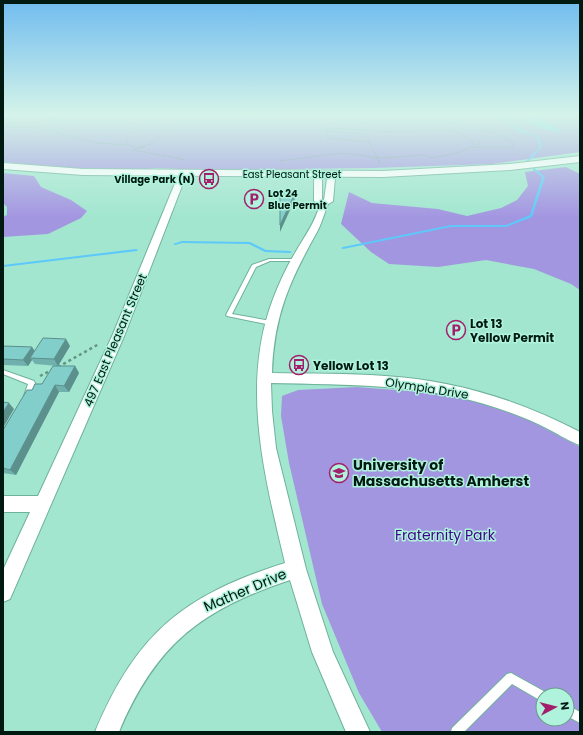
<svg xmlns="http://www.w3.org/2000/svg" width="583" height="735" viewBox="0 0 583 735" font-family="Poppins,sans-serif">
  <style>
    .green { fill: #a396e1; fill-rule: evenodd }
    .water { fill: #5dc8fa }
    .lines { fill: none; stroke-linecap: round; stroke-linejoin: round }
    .stream { fill: #5dc8fa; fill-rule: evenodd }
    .lane-casing { stroke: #6fb29c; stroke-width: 2 }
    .street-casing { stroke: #6fb29c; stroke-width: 2 }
    .secondary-casing { stroke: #6fb29c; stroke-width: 2 }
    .path-far1 { stroke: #639685; stroke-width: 1; stroke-dasharray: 1.5 1.5; stroke-linecap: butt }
    .path { stroke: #639685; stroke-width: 2.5; stroke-dasharray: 3 3; stroke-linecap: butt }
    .lane { fill: #fff; fill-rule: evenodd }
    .street { fill: #fff; fill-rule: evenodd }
    .secondary { fill: #fff; fill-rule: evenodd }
    .wall { fill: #70b1ae }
    .shaded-wall { fill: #5b908d }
    .building { fill: #82ceca; stroke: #5b908d }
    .labels { text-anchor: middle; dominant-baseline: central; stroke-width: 3; stroke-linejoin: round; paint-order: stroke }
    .far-street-label { font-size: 10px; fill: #001911; stroke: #aff3dc }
    .far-poi-label { font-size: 10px; font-weight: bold; fill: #001911; stroke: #aff3dc; text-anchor: end }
    .poi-label { font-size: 12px; font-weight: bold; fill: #001911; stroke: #aff3dc; text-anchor: start }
    .street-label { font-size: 12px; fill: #001911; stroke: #aff3dc }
    .near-poi-label { font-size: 14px; font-weight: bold; fill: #001911; stroke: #aff3dc; text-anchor: start }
    .near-park-label { font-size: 14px; fill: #3e0589; stroke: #aff3dc }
    .near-street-label { font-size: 14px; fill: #001911; stroke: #aff3dc }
  </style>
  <rect width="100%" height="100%" fill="#a2e6cf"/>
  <path class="green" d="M3 114H575L580 116V152L492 164 373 168 202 170 156 168 139 170 74 168 3 162Z
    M566 167 580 174V290L571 284 534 269 486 260 438 267 389 264 371 252 341 224 349 192 372 203 438 209 467 216 501 208 517 200 528 186 525 172Z
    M3 173 34 176 41 187 71 200 87 211 81 218 48 234 3 237V217L7 215V207L3 203Z
    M357 387 446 394 512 411 580 447V732H382L359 693 322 604 289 463 281 416 282 396 298 390ZM543 695H567V719H543Z"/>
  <path class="water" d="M525 115C536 118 554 123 561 132 550 131 529 128 525 115Z"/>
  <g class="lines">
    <path class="stream" d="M499 114H501L520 129 539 137 542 147 528 162 526 161 540 147 537 137 518 131Z
      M534 168 545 177 532 217 506 227H451L343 249 341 248 343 247 451 225H506L530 215 542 177 533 170V169Z
      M182 241 250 242 266 250 290 251 292 252 290 253 265 252 249 244 182 243 175 245 173 244Z
      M136 249 138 250 137 251 3 267V265Z"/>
    <defs>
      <path id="lane" d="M269 259H296L298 260 296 261H270L256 267 232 314 271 321 273 322 274 323 273 324 271 325 227 316 226 315 252 265Z
        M3 370 34 381 35 383 29 398H25L24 396 28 384 3 374Z
        M511 673 547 693V695H543V702L512 684 464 732H451L452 728 507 674Z
        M567 705 580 712V723L567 716Z"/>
      <path id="street" d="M180 171 187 173 125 334 10 599 3 602V570L30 512H3V496H38L113 334Z
        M322 172H328L335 178 333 201C332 202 330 203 328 204 327 206 320 228 317 232 289 282 274 316 272 373 309 374 347 373 385 376 453 380 519 400 580 432V445C570 442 560 435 550 430 533 421 515 414 497 408 422 383 349 385 271 383L272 411 276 448 306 569 333 652 370 732H346L312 652 290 580C201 610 156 644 119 732H95C137 632 184 595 285 563 265 478 240 385 273 299 279 283 286 268 295 253 304 237 315 223 320 204L314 201V178ZM325 177 327 179 324 200H322V179Z"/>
      <path id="secondary" d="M580 156V162L510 170 383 177 83 175 3 169V163L83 169 383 171 510 164Z"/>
    </defs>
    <use href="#lane" class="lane-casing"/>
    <use href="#street" class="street-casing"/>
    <use href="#secondary" class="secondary-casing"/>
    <path class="path-far1" d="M141 114 142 119 129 135 126 143C146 158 170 130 177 114
      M319 114 318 118 326 125 328 131 363 134
      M351 114 371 144 380 164
      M466 114 479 128 484 138 475 146
      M3 120 17 123 89 116 141 114
      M35 122V127L97 143 128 145
      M3 127H35
      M370 142 327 138V128L394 132 452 130
      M145 146 133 150 186 160
      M472 147H513L514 143 503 136 483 129V127L492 124 493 120 486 114
      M280 161 342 153 379 158 423 155 432 158 457 153 472 147 474 143C469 139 463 136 457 133 446 126 439 117 426 114"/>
    <path class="path" d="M58 367 99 344
      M40 376 52 370"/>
    <use href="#lane" class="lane"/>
    <use href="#street" class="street"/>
    <use href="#secondary" class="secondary"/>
  </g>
  <path class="wall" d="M3 346 32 347 35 351 70 346 58 366 35 364 32 360 28 366 3 365Z
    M75 366 79 373 69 392H59L16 475 3 473V430L32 390Z"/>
  <path class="shaded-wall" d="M296 191V197L280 232V225Z
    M66 339 70 346 58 366 54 359Z
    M32 347 36 354 30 358 32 360 28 366 23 360Z
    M75 366 79 373 69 392 64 386Z
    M55 385 59 392 16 475 10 470Z
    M9 403 14 409 3 428V412Z"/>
  <path class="building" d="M280 191H296L280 225Z
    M43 338 66 339 54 359 30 358Z
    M3 346 32 347 23 360 3 359Z
    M53 366H75L64 386 55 385 10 470 3 468V430L27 390H32L35 384H42Z
    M3 402 9 403 3 412Z"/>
  <linearGradient id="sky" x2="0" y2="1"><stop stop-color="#70bcef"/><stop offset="0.53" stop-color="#d5f4e9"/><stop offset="1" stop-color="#d5f4e9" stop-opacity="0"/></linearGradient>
  <rect width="583" height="217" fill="url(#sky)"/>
  <defs>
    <symbol id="bus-ring" viewBox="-11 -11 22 22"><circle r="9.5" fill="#aff3dc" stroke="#a41f6b" stroke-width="1.5"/><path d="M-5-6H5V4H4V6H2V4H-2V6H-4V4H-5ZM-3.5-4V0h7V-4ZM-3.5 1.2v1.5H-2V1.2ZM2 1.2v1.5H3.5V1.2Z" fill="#a41f6b"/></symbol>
    <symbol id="parking-ring" viewBox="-11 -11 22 22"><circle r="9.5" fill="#aff3dc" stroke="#a41f6b" stroke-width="1.5"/><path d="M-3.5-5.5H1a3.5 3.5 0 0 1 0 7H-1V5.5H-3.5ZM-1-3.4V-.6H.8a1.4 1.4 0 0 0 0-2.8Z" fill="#a41f6b"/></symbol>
    <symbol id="university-ring" viewBox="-11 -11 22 22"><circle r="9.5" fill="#aff3dc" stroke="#a41f6b" stroke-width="1.5"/><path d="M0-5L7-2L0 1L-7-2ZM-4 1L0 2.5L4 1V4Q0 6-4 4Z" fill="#a41f6b"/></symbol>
  </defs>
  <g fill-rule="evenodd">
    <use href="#bus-ring" x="198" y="168" width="22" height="22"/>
    <use href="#parking-ring" x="243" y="188" width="22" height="22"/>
    <use href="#parking-ring" x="445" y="319" width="22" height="22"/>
    <use href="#bus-ring" x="288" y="354" width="22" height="22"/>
    <use href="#university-ring" x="328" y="462" width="22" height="22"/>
  </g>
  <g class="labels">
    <g class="far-street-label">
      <text x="292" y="174">East Pleasant Street</text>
    </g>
    <g class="far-poi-label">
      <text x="195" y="179">Village Park (N)</text>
      <text x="268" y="193" text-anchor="start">Lot 24<tspan x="268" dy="12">Blue Permit</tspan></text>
    </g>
    <g class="poi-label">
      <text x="470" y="323">Lot 13<tspan x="470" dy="14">Yellow Permit</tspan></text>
      <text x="313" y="365">Yellow Lot 13</text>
    </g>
    <g class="street-label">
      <text transform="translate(115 340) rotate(-67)">497 East Pleasant Street</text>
      <text transform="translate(427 388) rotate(9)">Olympia Drive</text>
    </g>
    <g class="near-poi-label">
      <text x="353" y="465">University of<tspan x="353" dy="16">Massachusetts Amherst</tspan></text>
    </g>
    <g class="near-park-label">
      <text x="445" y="535">Fraternity Park</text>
    </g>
    <g class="near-street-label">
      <text transform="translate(245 590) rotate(-23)">Mather Drive</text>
    </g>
  </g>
  <rect width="583" height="735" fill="none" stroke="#001911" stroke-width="8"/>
  <g transform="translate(555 707) rotate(83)"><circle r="19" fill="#aff3dc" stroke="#699c8b"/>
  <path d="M0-3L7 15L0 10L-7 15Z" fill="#a41f6b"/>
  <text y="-6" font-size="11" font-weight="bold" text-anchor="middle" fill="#001911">N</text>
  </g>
</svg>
